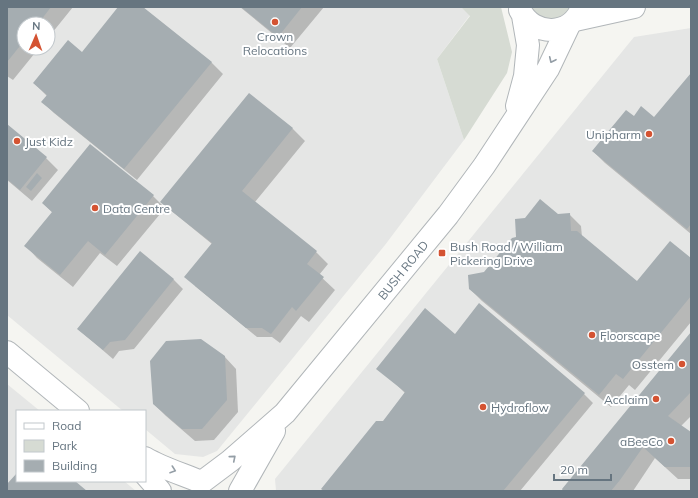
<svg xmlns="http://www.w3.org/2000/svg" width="698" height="498" viewBox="0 0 698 498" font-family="Mulish,sans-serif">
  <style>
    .built { fill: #e5e6e5; fill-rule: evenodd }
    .green { fill: #d6dbd3 }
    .shadow { fill: #0003 }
    .building { fill: #a5adb1 }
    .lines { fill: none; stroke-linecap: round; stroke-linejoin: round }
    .secondary-casing { stroke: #b1b6b9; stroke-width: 24 }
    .secondary { stroke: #fff; stroke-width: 22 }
    .oneway { stroke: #949ea6 }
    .poi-dot { fill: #d45332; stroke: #fff; stroke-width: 1.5 }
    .labels { text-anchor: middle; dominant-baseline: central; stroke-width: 4; stroke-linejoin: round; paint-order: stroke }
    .poi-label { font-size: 12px; fill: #667580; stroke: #fff; text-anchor: start }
    .street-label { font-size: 12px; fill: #667580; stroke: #fff }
  </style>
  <rect width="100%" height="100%" fill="#f5f5f1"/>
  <path class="built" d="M7 7H461L470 15 437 59 464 140 385 245 217 451 203 457 175 454 145 429V411H123L7 315ZM24 24H48V48H24Z
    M691 28V491H276L275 479 634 37Z
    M7 384 40 411H17V481H124L136 491H7Z"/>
  <path class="green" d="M461 7H501L512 52 507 73 464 140 437 59 470 16Z
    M531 7H572L560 19C547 20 539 20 531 7Z"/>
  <path class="shadow" d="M7 7H73L48 38V24H24V48H39L13 80 7 76Z
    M119 7H142L211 62 223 74 137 180 54 113 43 102 47 96 34 83 82 53Z
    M240 7H324L290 48Z
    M691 74V234L605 163 593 151 634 117 655 118Z
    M249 94 293 129 305 141 255 202 316 252 328 264 319 275 335 290 309 322 301 316 280 343 272 337H257L195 286 212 244 174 213 162 202Z
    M7 126 46 158 58 170 32 201 7 180Z
    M153 196 165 208 117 266 100 253 73 287 37 258 26 246 53 213 43 203Z
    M569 214 581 226 582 237 637 283 691 259V322L635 390 629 385 611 407 482 301 470 289 517 238 558 215Z
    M140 253 174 280 183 289 134 349 119 351 113 359 78 329Z
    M691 334V416L681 426 691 434V479H678L655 458 633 491H564Z
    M455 335 584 394 593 403 520 491H325L383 422 405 393 398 386Z
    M224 356 236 369 238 412 214 440 195 441 166 416 154 404Z"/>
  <path class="building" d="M7 7H51L38 24H24V41L7 62Z
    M118 7H143L212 62 124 169 41 102 47 95 33 83 68 40 82 52Z
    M241 7H302L278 37Z
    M691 73V224L687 229 592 151 626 110 634 116 641 106 654 117Z
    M249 93 293 128 242 191 317 251 307 264 324 277 296 311 292 307 271 334 262 328H246L184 277 212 243 160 202Z
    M7 124 47 157 20 190 7 179Z
    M90 144 154 195 105 255 88 241 60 275 24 246 52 212 42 203Z
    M37 173 42 178 31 191 26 187Z
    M540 199 558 214 570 213 571 231H577L637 281 670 241 691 258V296L623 379 616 374 599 395 469 289 468 275 484 272 512 238 516 237 515 219 525 218Z
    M140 251 174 279 125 340 110 342 103 350 77 329Z
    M479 303 585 393 503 491H324L321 489 376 421H383L405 392 376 369 425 308 455 334Z
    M691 332V392L668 416 691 432V467H665L643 447 620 480 611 491H563L562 489Z
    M201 339 225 356 227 400 202 429H182L153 404 150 361 166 341Z
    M17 473V481H75L87 491H7V484Z"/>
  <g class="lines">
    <defs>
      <path id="secondary" d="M520 10C533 37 572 37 582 7
        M575 20 634 7
        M517 106 525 76 528 45 523 16
        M7 352 78 411
        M145 458C162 468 182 474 201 482
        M145 474 160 491
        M202 482 230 461 285 413 448 215 484 166 548 69 569 25
        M240 491 274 431"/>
    </defs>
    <use href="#secondary" class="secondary-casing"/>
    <use href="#secondary" class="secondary"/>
  </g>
  <defs><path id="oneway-chevron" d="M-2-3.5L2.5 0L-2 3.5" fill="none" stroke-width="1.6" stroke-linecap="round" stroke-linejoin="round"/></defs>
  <g class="oneway">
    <use href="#oneway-chevron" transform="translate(552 60) rotate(115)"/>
    <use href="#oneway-chevron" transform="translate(233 458) rotate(-40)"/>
    <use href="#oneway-chevron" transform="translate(173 470) rotate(19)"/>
  </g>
  <g class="poi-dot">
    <circle cx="275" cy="22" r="4"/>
    <circle cx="649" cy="134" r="4"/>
    <circle cx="17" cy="141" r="4"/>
    <circle cx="95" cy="208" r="4"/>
    <rect x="438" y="249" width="8" height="8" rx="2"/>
    <circle cx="592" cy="335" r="4"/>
    <circle cx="682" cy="364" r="4"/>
    <circle cx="656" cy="399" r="4"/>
    <circle cx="483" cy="407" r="4"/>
    <circle cx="671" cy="441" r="4"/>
  </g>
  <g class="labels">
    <g class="poi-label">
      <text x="275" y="36" text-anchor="middle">Crown<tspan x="275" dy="14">Relocations</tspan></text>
      <text x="641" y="134" text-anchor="end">Unipharm</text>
      <text x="25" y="141">Just Kidz</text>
      <text x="103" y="208">Data Centre</text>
      <text x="450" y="246">Bush Road / William<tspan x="450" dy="14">Pickering Drive</tspan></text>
      <text x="600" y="335">Floorscape</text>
      <text x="674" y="364" text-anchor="end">Osstem</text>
      <text x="648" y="399" text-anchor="end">Acclaim</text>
      <text x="491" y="407">Hydroflow</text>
      <text x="663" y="441" text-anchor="end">aBeeCo</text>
    </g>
    <g class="street-label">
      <text transform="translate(403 270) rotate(-51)">BUSH ROAD</text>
    </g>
  </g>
  <rect width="698" height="498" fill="none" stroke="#667580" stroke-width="16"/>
  <rect x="16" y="410" width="130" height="72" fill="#ffffff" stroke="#c2c8cc"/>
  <rect x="24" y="423" width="20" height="6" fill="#ffffff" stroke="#c2c8cc"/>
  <text x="52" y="430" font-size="12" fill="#667580">Road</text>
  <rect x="24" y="440" width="20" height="12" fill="#d6dbd3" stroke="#c2c8cc"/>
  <text x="52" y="450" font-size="12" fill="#667580">Park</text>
  <rect x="24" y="460" width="20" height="12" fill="#a5adb1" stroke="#c2c8cc"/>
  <text x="52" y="470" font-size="12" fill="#667580">Building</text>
  <g transform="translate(36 36) rotate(2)"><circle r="19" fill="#ffffff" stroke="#c2c8cc"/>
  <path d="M0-3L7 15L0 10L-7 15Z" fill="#d45332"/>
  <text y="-6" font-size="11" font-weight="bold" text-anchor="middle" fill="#667580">N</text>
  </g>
  <path d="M554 474v6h57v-6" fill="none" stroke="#667580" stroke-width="2"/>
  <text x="560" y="474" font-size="12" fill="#667580" stroke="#ffffff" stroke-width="3" paint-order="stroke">20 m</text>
</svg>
